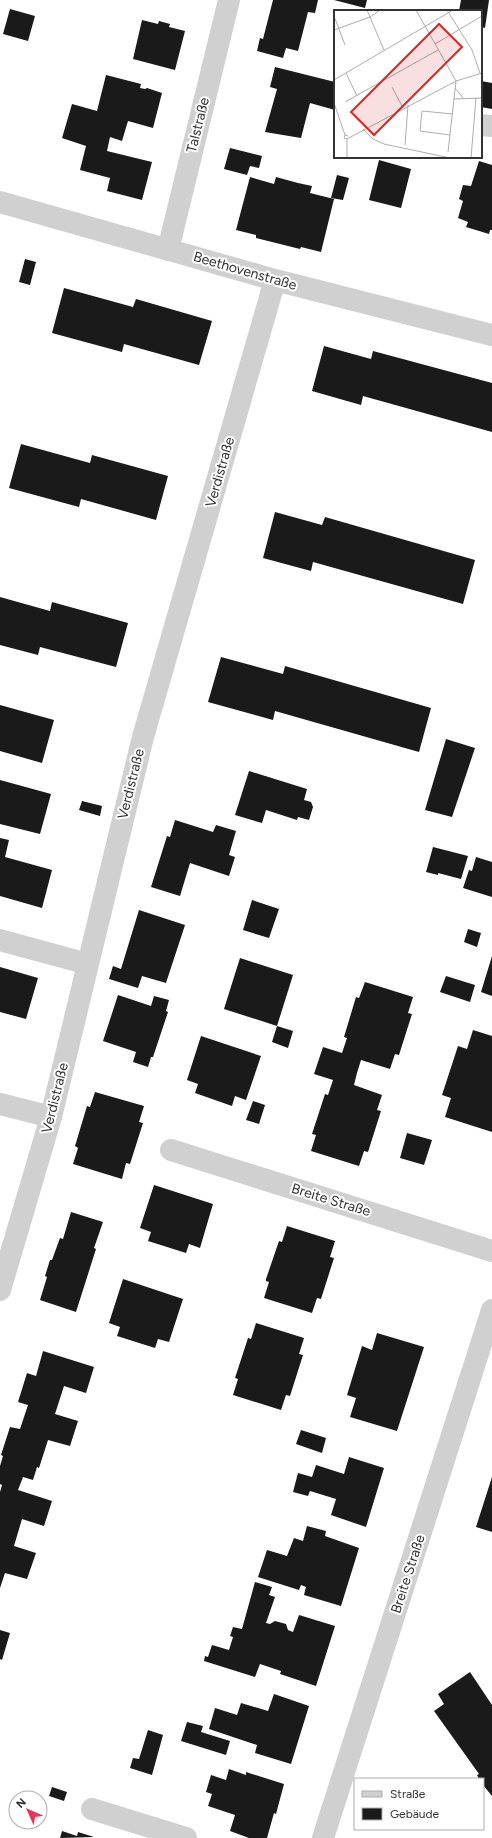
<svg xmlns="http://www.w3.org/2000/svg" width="492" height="1838" viewBox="0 0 492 1838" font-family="Figtree,sans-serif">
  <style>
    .building { fill: #1a1a1a }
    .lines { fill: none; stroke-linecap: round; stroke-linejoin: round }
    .minor { stroke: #d0d0d0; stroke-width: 22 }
    .labels { text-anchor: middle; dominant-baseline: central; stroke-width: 4; stroke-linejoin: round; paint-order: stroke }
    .street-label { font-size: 14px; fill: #333; stroke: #fff }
    .inset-road { fill: none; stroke: #adadad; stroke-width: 1 }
    .view { fill: #d62828; fill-opacity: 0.15; stroke: #d62828; stroke-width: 2 }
    .inset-edge { fill: none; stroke: #333; stroke-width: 2 }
  </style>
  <rect width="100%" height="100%" fill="#fff"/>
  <path class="building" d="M273 0H318L315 13 308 12 298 51 286 48 283 58 257 51 260 38 263 39Z
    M334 0H367L365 8Z
    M461 0H489L485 28 481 27V11H459Z
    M10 9 35 16 28 41 3 34Z
    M142 20 158 24 159 21 170 24 169 27 185 31 175 70 133 59Z
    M275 67 335 82V110L310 103 301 138 265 132 277 89 270 87Z
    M106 75 141 84 140 88 145 89 147 88 162 93 153 128 128 121 122 141 110 137 107 151 152 162 142 200 107 191 110 178 80 170 86 146 62 138 72 104 97 111Z
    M481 81 492 83V109L481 107Z
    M230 148 262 156 259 168 250 166 247 175 224 169Z
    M379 160 411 169 401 208 369 200Z
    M479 161 492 165V230H490L489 234 466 227 468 222 458 218 463 201 459 199 463 185 471 186Z
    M337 175 349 178 343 200 331 198Z
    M250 177 274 184 276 177 298 183 312 186 310 193 334 199 321 252 301 247 300 249 256 238V235L236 230Z
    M25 259 36 262 30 285 19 282Z
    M64 288 133 307 136 299 212 321 199 365 124 344 122 352 52 333Z
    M324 346 371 359 373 351 492 383V432L363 396 361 405 312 391Z
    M21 444 90 463 92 455 168 476 156 520 81 499 79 507 9 488Z
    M275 512 322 525 325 517 475 560 463 604 313 562 311 571 263 558Z
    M0 597 50 611 52 602 128 623 116 667 40 647 38 655 0 645Z
    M221 657 283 674 285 666 431 708 419 752 275 711 273 720 208 702Z
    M0 705 54 720 42 763 0 751Z
    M446 739 475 748 452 817 425 810Z
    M249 771 307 789 304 800 311 802 313 807 309 820 298 817 297 820 266 810 262 823 235 815Z
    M0 780 51 794 40 834 0 824Z
    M82 801 102 806 100 816 79 810Z
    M175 820 213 832 216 825 236 831 229 855 235 857 229 876 190 863 180 896 151 887 167 836 170 837Z
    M0 838 9 840 5 857 52 870 42 908 0 896Z
    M433 847 468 856 461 879 438 873V875L426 872Z
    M476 857 492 862V897L463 888 469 870 472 871Z
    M252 900 279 909 269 938 243 930Z
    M139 910 185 925 166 983 142 976 138 988 109 979 113 966 121 969Z
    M468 929 481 933 477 947 464 942Z
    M492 956V996L481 992Z
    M240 958 293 975 277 1026 224 1009Z
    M0 967 38 978 26 1019 0 1012Z
    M446 976 475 985 470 1002 440 992Z
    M365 982 413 997 408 1013 412 1014 399 1055 395 1054 390 1069 361 1060 357 1073 354 1085 382 1095 377 1110 381 1111 368 1152 364 1151 359 1166 311 1151 316 1135 312 1134 325 1094 328 1095 333 1080 314 1074 323 1047 342 1053 347 1038 344 1037 356 997 359 998Z
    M118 995 151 1006 154 996 169 1000 166 1011 168 1012 153 1057H151L148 1067 133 1062 136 1052 103 1041Z
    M277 1026 293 1031 288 1048 272 1042Z
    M473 1030 492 1036V1132L445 1117 451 1098 442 1095 458 1046 467 1049Z
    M201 1036 261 1056 246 1100 235 1096 232 1106 195 1093 198 1084 187 1080Z
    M95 1092 144 1106 139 1122 143 1123 130 1164 126 1163 122 1179 73 1164 78 1148 75 1146 87 1106 90 1107Z
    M253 1101 265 1105 259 1124 246 1120Z
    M407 1133 432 1140 424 1165 400 1158Z
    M154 1185 213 1204 200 1248 189 1244 186 1253 148 1241 151 1232 140 1228Z
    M71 1212 103 1222 94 1248 96 1249 76 1312 40 1300 47 1277 45 1276 50 1260H52L60 1238 63 1239Z
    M287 1226 335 1241 330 1257 334 1258 321 1299 317 1298 312 1313 264 1298 269 1282 266 1281V1279L279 1241 282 1242Z
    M123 1279 183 1299 169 1342 158 1339 155 1348 117 1336 120 1327 109 1323Z
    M256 1323 304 1338 299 1354 303 1355 290 1396 286 1395 281 1410 233 1395 238 1379 235 1378 248 1338 251 1339Z
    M377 1333 424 1347 397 1431 350 1417 356 1398 347 1395 362 1346 372 1350Z
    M43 1351 94 1367 86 1393 64 1386 55 1414 78 1421 70 1446 48 1440 39 1468 37 1467 33 1480 23 1477 18 1490 52 1501 44 1526 22 1519 14 1546 36 1553 27 1579 5 1573 0 1588V1492L2 1485 0 1484V1466L3 1456 1 1455 10 1427 20 1429 28 1405 18 1402 27 1373 36 1376Z
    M301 1430 326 1438 322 1453 296 1444Z
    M349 1457 384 1468 366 1527 331 1515 336 1499 310 1491 308 1496 293 1492 298 1473 312 1477 316 1465 344 1474Z
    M492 1477V1532L476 1527Z
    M307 1526 326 1531 325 1536 359 1548 341 1606 304 1595 306 1587 301 1585 299 1590 258 1577 267 1550 287 1556 294 1538 303 1541Z
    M255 1582 272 1587 269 1595 275 1597 266 1623 270 1624 275 1621 286 1624 288 1630 293 1632 299 1615 335 1626 316 1686 280 1674 281 1671 260 1664 255 1677 204 1661 205 1656 208 1657 212 1645 229 1650 233 1637 230 1636 233 1627 242 1629Z
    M0 1630 10 1633 2 1660 0 1659Z
    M470 1672 492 1705V1796L483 1785V1779H479L477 1775 479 1774 434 1711 444 1704 438 1694Z
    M274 1694 309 1706 291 1764 255 1753 257 1745 209 1729 215 1708 237 1715 241 1703 268 1711Z
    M187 1722 203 1726 201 1732 230 1741 226 1755 181 1741Z
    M148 1730 163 1735 152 1775 130 1768 133 1758 139 1759Z
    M229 1769 246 1775V1772L284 1784 276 1814 274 1813 267 1838H249L230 1831 235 1815 208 1806 212 1794 206 1792 211 1775 226 1780Z
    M52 1787 67 1792 64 1801 49 1796Z
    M62 1831 77 1836 78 1832 94 1837 60 1838Z"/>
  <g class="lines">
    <path class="minor" d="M481 125 492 126
      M0 202 275 280 492 335
      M168 250 229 0
      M0 940 88 964
      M0 1104 51 1117
      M171 1150 492 1251
      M0 1290 51 1117 143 737 275 280
      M92 1809 186 1838
      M323 1838 492 1310"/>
  </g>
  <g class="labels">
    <g class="street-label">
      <text transform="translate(198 125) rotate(-76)">Talstraße</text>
      <text transform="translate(245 271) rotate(16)">Beethovenstraße</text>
      <text transform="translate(220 472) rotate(-74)">Verdistraße</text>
      <text transform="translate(131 784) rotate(-76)">Verdistraße</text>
      <text transform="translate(55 1098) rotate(-76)">Verdistraße</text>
      <text transform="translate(331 1200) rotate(17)">Breite Straße</text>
      <text transform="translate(408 1574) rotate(-72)">Breite Straße</text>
    </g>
  </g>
  <g transform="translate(334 10)">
    <rect width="148" height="148" fill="#fff"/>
    <path class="inset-road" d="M33 0 50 40M82 0 122 71 114 142M113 0 138 40 146 63M0 6 11 35M0 20 36 7 46 0M101 34 148 6M12 63 23 86M0 70 119 0M58 77 69 98M121 78 129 88M120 89 148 88M11 92 104 40M0 93 11 125M29 119 39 129 50 134 116 148M116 125 86 121 88 101 119 104M14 126 11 125 10 128 13 129 122 71 148 63M13 129V148M71 135 74 95M137 148 142 88"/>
    <path class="view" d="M105 14 128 37 40 125 17 102Z"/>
    <rect width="148" height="148" class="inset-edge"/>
  </g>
  <rect x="354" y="1778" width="130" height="52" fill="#ffffff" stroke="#adadad"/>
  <rect x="362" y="1791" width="20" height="6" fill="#d0d0d0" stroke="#adadad"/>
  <text x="390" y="1798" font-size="12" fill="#333333">Straße</text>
  <rect x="362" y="1808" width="20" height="12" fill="#1a1a1a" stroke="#adadad"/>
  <text x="390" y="1818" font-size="12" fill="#333333">Gebäude</text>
  <g transform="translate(28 1810) rotate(315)"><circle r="19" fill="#ffffff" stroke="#adadad"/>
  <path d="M0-3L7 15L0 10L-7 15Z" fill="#ea355b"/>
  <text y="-6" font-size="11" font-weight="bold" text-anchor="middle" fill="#333333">N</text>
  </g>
</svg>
